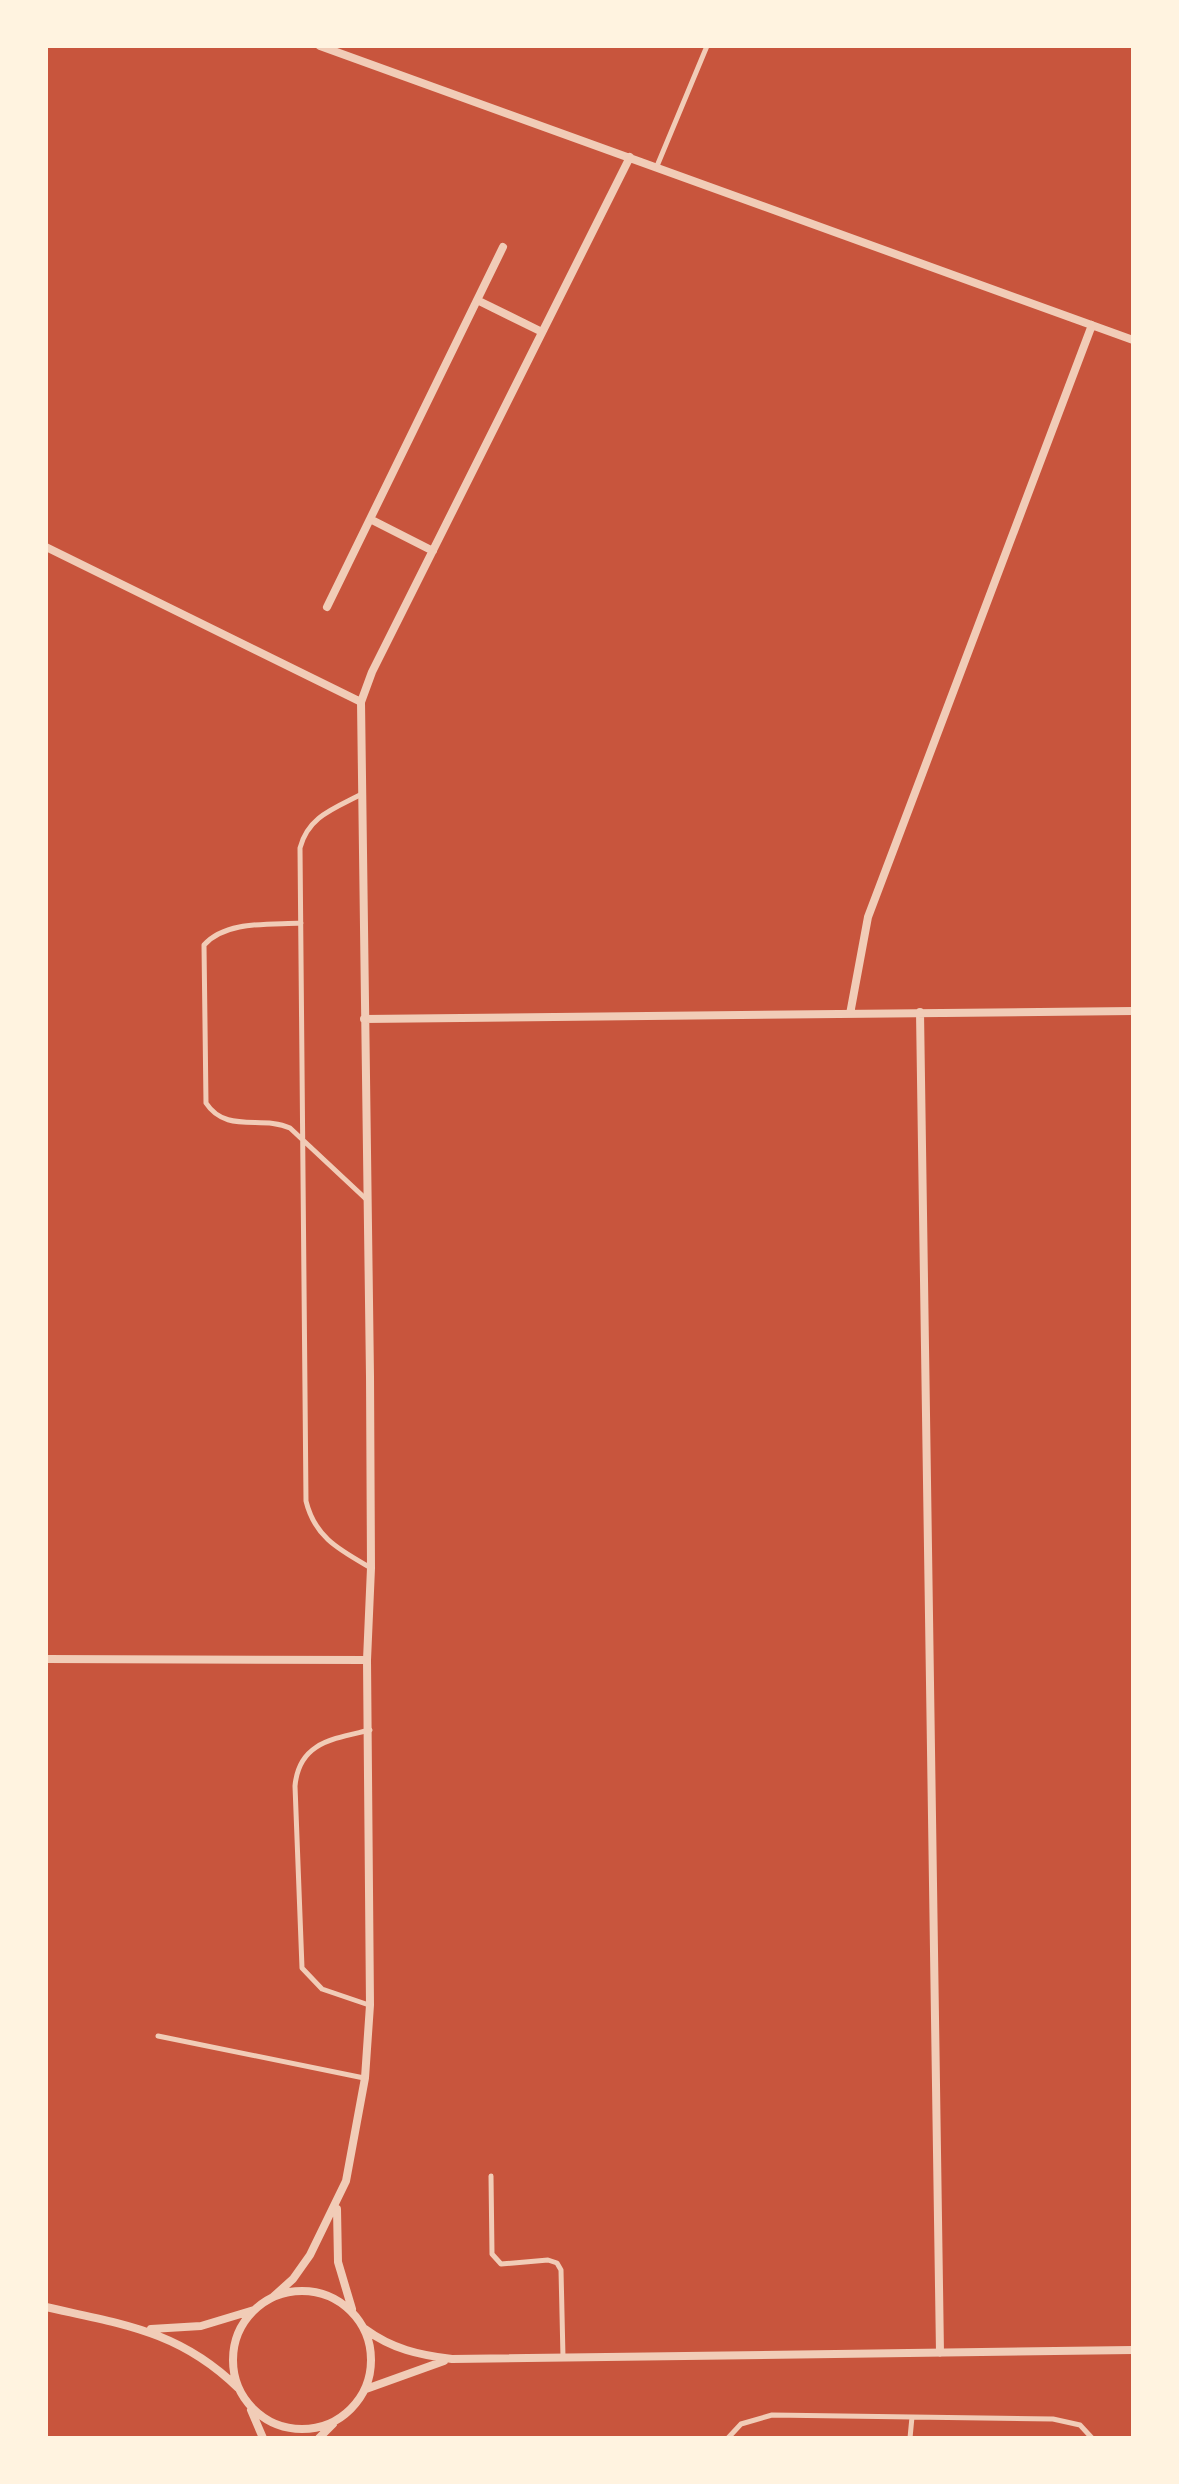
<svg xmlns="http://www.w3.org/2000/svg" width="1179" height="2484" viewBox="0 0 1179 2484" font-family="'Asap Condensed',sans-serif">
  <style>
    .lines { fill: none; stroke-linecap: round; stroke-linejoin: round }
    .service { stroke: #f1ccb7; stroke-width: 5 }
    .minor { stroke: #f1ccb7; stroke-width: 8 }
  </style>
  <rect width="100%" height="100%" fill="#c8553d"/>
  <g class="lines">
    <path class="service" d="M657 166 707 46
      M360 795C333 809 308 817 300 848L306 1501C315 1538 340 1550 371 1568
      M301 923C271 925 226 920 204 945L206 1103C226 1134 262 1115 290 1128L367 1200
      M369 2005 322 1989 302 1968 295 1786C299 1742 333 1739 370 1730
      M158 2036 364 2078
      M491 2176 492 2254 501 2264 548 2260 557 2263 561 2270 563 2357
      M728 2438 741 2424 772 2415 1053 2419 1080 2425 1092 2438
      M910 2438 912 2417"/>
    <path class="minor" d="M320 46 1133 340
      M477 300 542 332
      M370 519 433 551
      M46 547 361 702
      M327 607 503 247
      M920 1012 940 2353
      M850 1014 868 917 1092 325
      M364 1019 1133 1011
      M46 1659 367 1660
      M337 2209 338 2262 352 2309
      M233 2360a69 69 0 1 1 138 0a69 69 0 1 1-138 0Z
      M273 2297 293 2279 310 2255 346 2181 365 2078 370 2005 367 1660 371 1568 370 1376 361 702 372 672 630 157
      M46 2307C122 2324 180 2331 238 2388
      M151 2329 201 2326 254 2310
      M365 2329C392 2349 419 2355 452 2359L1133 2350
      M366 2389 444 2361
      M251 2410 263 2438
      M319 2438 333 2424"/>
  </g>
  <rect width="1179" height="2484" fill="none" stroke="#fff3e0" stroke-width="96"/>
</svg>
